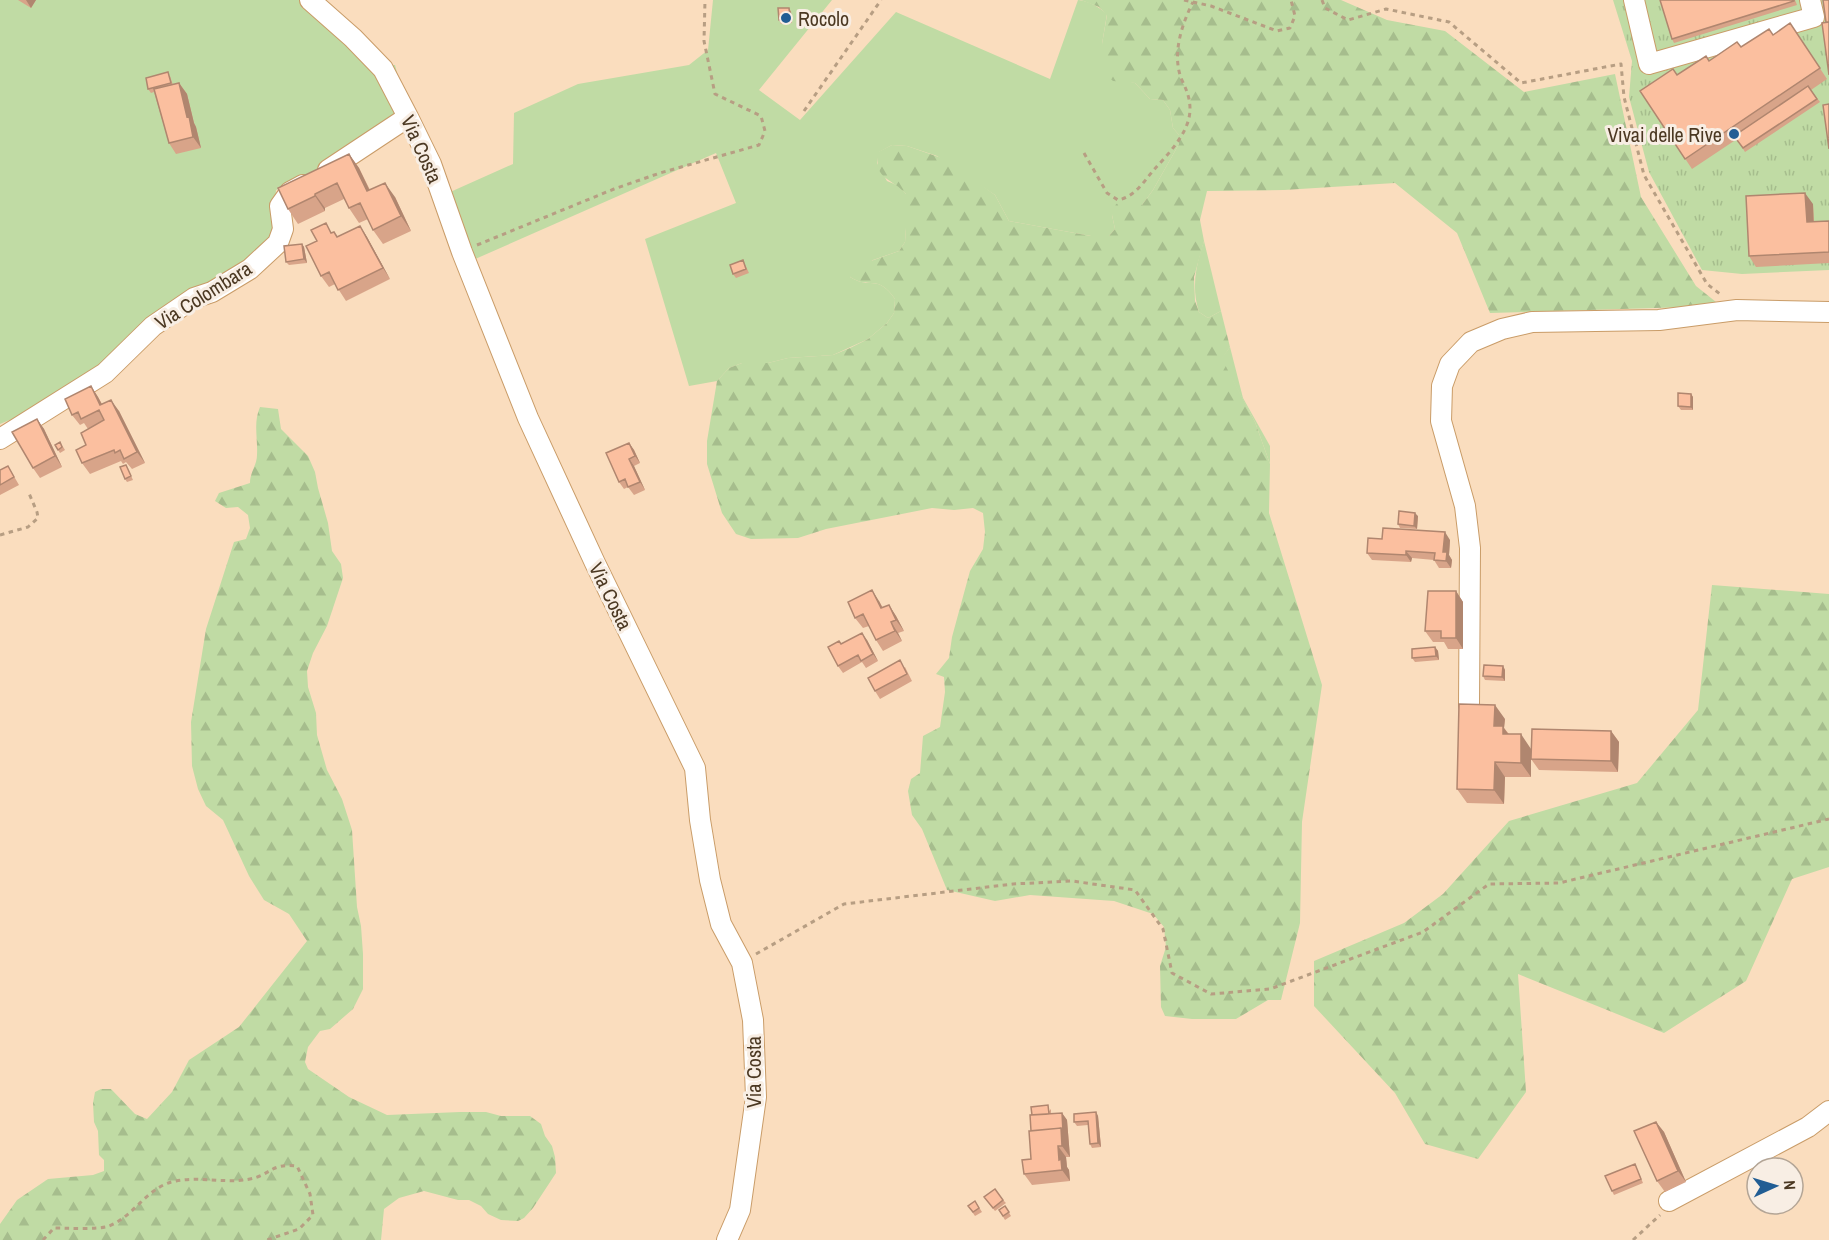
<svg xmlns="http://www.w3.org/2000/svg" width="1829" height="1240" viewBox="0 0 1829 1240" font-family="'Archivo Narrow',sans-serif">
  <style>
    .grass { fill: #c0dba4 }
    .forest { fill: url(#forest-firs) }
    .park { fill: url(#park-tufts) }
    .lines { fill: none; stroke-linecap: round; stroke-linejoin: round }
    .minor-casing { stroke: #c99c68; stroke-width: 22 }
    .path { stroke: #b79e83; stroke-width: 3; stroke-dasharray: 4.5 4.5; stroke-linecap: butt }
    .minor { stroke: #fff; stroke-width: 20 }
    .wall { fill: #d8a489 }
    .shaded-wall { fill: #b0866f }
    .building { fill: #fbbf9f; stroke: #b0866f; stroke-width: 1.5 }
    .poi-dot { fill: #215d94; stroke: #f8eee4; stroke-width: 2 }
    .labels { text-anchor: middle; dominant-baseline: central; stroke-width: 6; stroke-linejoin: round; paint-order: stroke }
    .poi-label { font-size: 20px; fill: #4b3822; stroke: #f8eee4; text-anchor: start }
    .street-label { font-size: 20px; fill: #4b3822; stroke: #f8eee4 }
  </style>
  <defs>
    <pattern id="forest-firs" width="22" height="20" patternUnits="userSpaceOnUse" patternTransform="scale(1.5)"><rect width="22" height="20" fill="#c0dba4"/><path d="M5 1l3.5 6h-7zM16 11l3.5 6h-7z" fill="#a6bd8d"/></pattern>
    <pattern id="park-tufts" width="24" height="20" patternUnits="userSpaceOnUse" patternTransform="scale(1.5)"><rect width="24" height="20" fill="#c0dba4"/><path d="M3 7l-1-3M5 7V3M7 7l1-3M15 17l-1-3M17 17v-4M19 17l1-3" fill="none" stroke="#a6bd8d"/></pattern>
  </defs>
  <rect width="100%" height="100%" fill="#faddbe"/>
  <path class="grass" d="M0 0H308L388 65H395L403 96 408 129 276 190 273 238 250 260 216 278 107 379 0 424Z
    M713 0H832L759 90 800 120 896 12 1050 79 1078 0C1089 1 1099 7 1107 14L1102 44 1126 81 1135 83 1150 99 1163 100 1170 110 1173 128 1179 135V144L1153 190 1142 205 1112 215 1115 229 1109 236H1091L1009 221 995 195 937 156 907 146 892 145 879 152 877 163 887 181 899 186 906 194V228L905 242 899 251 873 260 850 277C870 290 877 273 895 299L894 313 887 323 868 339 833 355 788 358 768 363H742L729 368 717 381 689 386 645 239 736 203 716 153 473 260 448 193 513 164 514 113 578 84 689 65 708 50Z
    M1204 241 1221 311 1208 318 1199 312C1191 287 1196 265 1204 241Z
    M1230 347 1243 398 1270 446V464L1255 422 1221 359Z"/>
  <path class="forest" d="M1081 0H1341L1387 20 1445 31 1524 92 1615 74 1641 197 1696 286 1721 306 1490 313 1457 233 1395 183 1284 190 1207 191 1200 220 1204 241 1194 277 1195 301 1199 312 1208 318 1221 311 1230 347 1222 359 1255 422 1270 464 1269 513 1322 685 1302 822 1300 923 1281 1000H1268L1236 1019H1192L1165 1016 1161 1007 1160 966 1166 947 1164 927 1153 914 1114 901 1030 895 995 901 947 890 922 829 912 815 908 791 911 779 920 773 923 736 940 727 945 692 944 677 936 674 949 658 952 637 970 571 983 549 985 532 983 513 973 508 954 510 932 508 826 529 798 538 751 539 736 534 722 513 707 464V441L717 381 729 368 742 363H768L788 358 833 355 850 348 868 339 887 323 894 313 895 299C877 273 870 290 850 277L854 267 899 251 905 242 906 228V194C891 177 874 181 878 152L892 145 907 146 956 163 976 181 995 195 1009 221 1091 236H1109L1115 229 1112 215 1116 204 1132 200 1142 205 1153 190 1179 144V135L1173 128 1170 110 1163 100 1150 99 1135 83 1113 81 1104 73 1102 44 1107 15 1099 7Z
    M260 407 278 409 281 429 308 456 315 472 318 488 328 523 332 551 341 564 343 578 327 626 313 653 307 671 308 687 316 713 317 735 327 770 342 799 352 830 357 907 361 926 363 954V989L353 1009 330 1029 320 1031 308 1047 305 1062 308 1069 349 1097 387 1115 460 1112H486L501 1116H530L541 1124 545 1136 552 1146 555 1157 556 1173 533 1208 524 1218 518 1221 501 1220 488 1214 481 1206 469 1200H458L424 1191 399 1198 384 1209 381 1240H0V1224L17 1200 48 1179 93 1175 104 1171V1160L99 1155 98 1131 94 1122 93 1103 95 1092 101 1089H111L135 1114 147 1119 172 1092 189 1060 239 1027 307 941 289 914 264 900 249 876 223 820 206 806 198 789 192 766 191 722 206 629 234 542 246 539 250 528 248 515 238 507 226 508 215 501 219 493 250 483C250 472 257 465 257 455 258 438 253 423 260 407Z
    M1712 585 1829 594V867L1792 879 1746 981 1664 1033 1518 974 1526 1092 1478 1159 1425 1144 1395 1093 1314 1006V961L1404 923 1443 894 1509 821 1637 783 1698 710Z"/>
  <path class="park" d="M1613 0H1829V270L1742 274 1702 270 1649 172 1629 97 1632 61Z"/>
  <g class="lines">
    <defs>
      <path id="minor" d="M310 0 353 38 383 69 408 117 431 164 462 252 528 418 595 563 695 768 700 820 710 880 721 924 742 963 753 1020 756 1097 740 1210 727 1240
        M1634 0 1649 64 1814 17 1810 0
        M328 170 408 117
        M0 439 105 373 153 326 194 298 212 292 250 269 278 243 283 229 280 206 290 192 303 185
        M1469 705 1470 548 1465 506 1441 421 1442 386 1450 364 1471 342 1502 329 1532 322 1659 320 1737 310 1829 312
        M1669 1201 1808 1127 1829 1111"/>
    </defs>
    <use href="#minor" class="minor-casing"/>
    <path class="path" d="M1184 0 1211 6 1277 31 1290 28 1295 16 1291 0
      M1322 0 1325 8 1348 20 1386 9 1449 22 1521 83 1621 64 1624 97 1644 175 1707 284 1720 294
      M804 111 881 0
      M1084 153 1107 193 1118 200C1134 197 1142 184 1152 172 1167 155 1190 133 1190 109 1190 97 1186 89 1181 78 1172 53 1182 24 1193 2
      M477 245 614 189 660 173 759 145 765 131 761 116 715 94 704 41 705 0
      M0 535 28 527 38 518 37 512 28 491
      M756 954 844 904 1013 884 1072 881 1135 890 1163 929 1172 973 1211 994 1270 989 1423 932 1489 884 1559 883 1829 819
      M43 1240 54 1228C67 1228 98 1230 109 1226 135 1216 147 1186 176 1181 201 1176 226 1184 250 1179 271 1175 270 1163 297 1166L310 1194 313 1215 299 1229 267 1240
      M1633 1240 1660 1215"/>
    <use href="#minor" class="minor"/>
  </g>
  <path class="wall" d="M18 0H36L31 8Z
    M1660 0H1795L1797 5 1674 43 1672 39Z
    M789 8 791 12 792 23 781 24 779 20Z
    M1790 23 1827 79 1811 90 1820 102 1745 152 1737 139 1692 169 1640 91 1741 47 1773 35Z
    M170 76 173 85 179 83 187 94 194 123 196 127 201 148 176 154 169 143 154 92 151 93 148 89Z
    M349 154 359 168 370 190 395 197 411 231 383 244 373 230 368 219 359 223 349 208 344 199 325 208V211L298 224 288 209Z
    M1813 204 1814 222 1829 221V263L1756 267 1749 256Z
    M360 226 367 237 390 279 346 301 335 284 329 287 321 276 333 232H334L338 237Z
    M302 244 304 247 307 263 289 265 286 262Z
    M743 260 749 273 736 278 733 274Z
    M91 386 98 397 102 404 119 411 145 463 132 469 126 462 123 464 121 461 90 474 82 463 88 429 84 423 80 425 72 415Z
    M1691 394 1693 397V410H1681L1678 406Z
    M37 419 44 429 62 467 40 478 33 468Z
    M60 442 65 450 60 453 55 445Z
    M629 443 634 450 640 463 634 466 645 490 634 495 628 487 624 489 619 482Z
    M126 465 133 480 127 482 125 479Z
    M8 466 19 485 0 495V470Z
    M1418 516 1417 529 1400 528 1398 524Z
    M1382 539 1450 540 1449 555 1452 560 1451 568H1439L1434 560 1412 558 1411 562 1372 560 1367 553Z
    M1456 591 1463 602V649H1448L1444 642H1433L1425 631Z
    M879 601 883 608 889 605 896 616 904 631 898 633 902 641 883 651 876 640 869 626 863 628 855 618Z
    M867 640 878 661 866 668 862 662 843 673 838 666 841 644Z
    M1435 647 1438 651 1439 660 1415 662 1412 658Z
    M1503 666 1505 670V681L1485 680 1483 676Z
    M905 667 912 681 880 699 875 691Z
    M1505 719 1504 728 1509 734 1531 749V777H1505L1504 804 1467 803 1457 789Z
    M1611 731 1619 742 1618 772 1539 770 1531 759Z
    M1051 1109V1113H1062L1067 1120 1070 1157H1066L1067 1167 1069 1170 1070 1181 1032 1185 1024 1174 1031 1159V1131Z
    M1096 1112 1098 1116 1101 1147 1092 1148 1090 1144 1088 1125 1077 1126 1074 1122Z
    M1656 1122 1664 1132 1686 1182 1665 1192 1657 1181Z
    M1635 1164 1643 1183 1614 1195 1612 1191Z
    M984 1197 1003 1200 1006 1203 995 1211Z
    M975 1201 982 1212 975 1216 968 1206Z
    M1005 1206 1011 1216 1005 1220 999 1210Z"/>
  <path class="shaded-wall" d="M26 0H36L31 8Z
    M789 8 791 12 792 23 790 19Z
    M179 83 187 94 194 123 196 127 201 148 193 137 187 117Z
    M349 154 359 168 377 206 367 191Z
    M385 183 395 197 411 231 401 216Z
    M1805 193 1813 204 1814 233 1807 222Z
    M315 194 325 208V211L315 196Z
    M360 226 367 237 390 279 383 268Z
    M302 244 304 247 307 263 304 259Z
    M91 386 98 397 108 416 100 405Z
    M1691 394 1693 397V410L1691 407Z
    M111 400 119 411 145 463 137 452Z
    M37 419 44 429 62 467 55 456Z
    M629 443 634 450 640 463 635 456Z
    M629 459 634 466 645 490 640 482Z
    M1415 513 1418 516 1417 529 1414 526Z
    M1445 532 1450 540 1449 555 1452 560 1451 568 1446 561 1443 552Z
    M1406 551 1412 558 1411 562 1406 555Z
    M872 590 879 601 888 619 881 608Z
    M1456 591 1463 602V649L1456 638Z
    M889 605 896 616 904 631 896 620Z
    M891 622 898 633 902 641 895 631Z
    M862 633 867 640 878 661 873 654Z
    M1435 647 1438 651 1439 660 1436 656Z
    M1503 666 1505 670V681L1502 677Z
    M1495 705 1505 719 1504 728 1513 741V748L1494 726Z
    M1611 731 1619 742 1618 772 1611 761Z
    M1521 734 1531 749V777L1521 763Z
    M1495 762 1505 777 1504 804 1494 790Z
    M1096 1112 1098 1116 1101 1147 1098 1143Z
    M1062 1113 1067 1120 1070 1157 1062 1146 1061 1128Z
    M1656 1122 1664 1132 1686 1182 1678 1171Z
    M1058 1146 1066 1157 1067 1167 1069 1170 1070 1181 1062 1170 1059 1160Z"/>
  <path class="building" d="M1660 0H1794V1L1672 39Z
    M1823 0H1829V22H1826Z
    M778 8H789L790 19 779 20Z
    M1829 22V75L1822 23Z
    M1790 23 1820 68 1685 159 1640 91 1673 69 1677 75 1706 56 1709 61 1737 42 1741 47 1769 29 1773 35Z
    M168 72 171 83 148 89 146 78Z
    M179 83 187 117 189 116 193 137 169 143 154 89Z
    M1808 86 1817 99 1743 148 1734 136Z
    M1829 104V149L1823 105Z
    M349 154 367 191 385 183 401 216 373 230 360 203 349 208 337 183 315 194V196L288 209 278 188Z
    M1805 193 1807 222 1829 221V252L1749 256 1746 196Z
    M326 223 331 233 334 232 337 237 360 226 383 268 338 290 329 272 321 276 306 246 317 241 311 230Z
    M302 244 304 259 286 262 284 246Z
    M743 260 746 269 733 274 730 265Z
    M91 386 100 405 111 400 137 452 124 459 120 450 115 453 114 450 82 463 76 450 86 445 81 433 104 420 99 410 81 419 78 412 72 415 65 399Z
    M1678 393 1691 394V407L1678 406Z
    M37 419 55 456 33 468 12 432Z
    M60 442 62 447 58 450 55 445Z
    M629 443 635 456 629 459 640 482 628 487 625 479 619 482 606 453Z
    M126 465 131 476 125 479 120 467Z
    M8 466 14 477 0 485V470Z
    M1399 511 1415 513 1414 526 1398 524Z
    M1383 528 1445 532 1443 552H1447L1446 561 1434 560 1435 553 1406 551V555L1367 553 1368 538 1382 539Z
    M872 590 881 608 889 605 896 620 891 622 895 631 876 640 863 614 855 618 848 602Z
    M1428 591H1456V638H1441V631H1425Z
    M862 633 873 654 861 661 858 655 838 666 828 647 839 641 841 644Z
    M1435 647 1436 656 1412 658V649Z
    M900 660 907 674 875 691 868 678Z
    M1484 665 1503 666 1502 677 1483 676Z
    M1459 704 1495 705 1494 726H1503V734H1521V763L1495 762 1494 790 1457 789Z
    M1532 729 1611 731V761L1531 759Z
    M1048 1105 1049 1114 1032 1115 1031 1107Z
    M1096 1112 1098 1143 1090 1144 1088 1121 1074 1122V1114Z
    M1062 1113 1063 1132 1061 1128 1031 1131 1030 1115Z
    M1656 1122 1678 1171 1657 1181 1634 1131Z
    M1061 1128 1062 1146H1058L1059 1160 1061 1159 1062 1170 1024 1174 1022 1160 1031 1159 1029 1131Z
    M1635 1164 1641 1179 1612 1191 1605 1176Z
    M995 1189 1003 1200 993 1208 984 1197Z
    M975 1201 979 1208 973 1212 968 1206Z
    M1005 1206 1009 1212 1003 1216 999 1210Z"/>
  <g class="poi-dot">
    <circle cx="786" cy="18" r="6"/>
    <circle cx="1734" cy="134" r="6"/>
  </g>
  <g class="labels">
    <g class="poi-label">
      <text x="798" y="18">Rocolo</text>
      <text x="1722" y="134" text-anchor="end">Vivai delle Rive</text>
    </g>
    <g class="street-label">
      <text transform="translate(422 149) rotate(66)">Via Costa</text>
      <text transform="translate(203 295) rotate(-32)">Via Colombara</text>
      <text transform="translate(611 596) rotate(64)">Via Costa</text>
      <text transform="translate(753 1072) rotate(-90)">Via Costa</text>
    </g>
  </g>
  <g transform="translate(1775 1186) rotate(86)"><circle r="28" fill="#f8eee4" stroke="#b3a596" stroke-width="1.5"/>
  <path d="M0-4.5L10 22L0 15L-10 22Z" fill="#215d94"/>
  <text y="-9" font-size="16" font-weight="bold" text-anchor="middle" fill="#4b3822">N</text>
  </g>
</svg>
